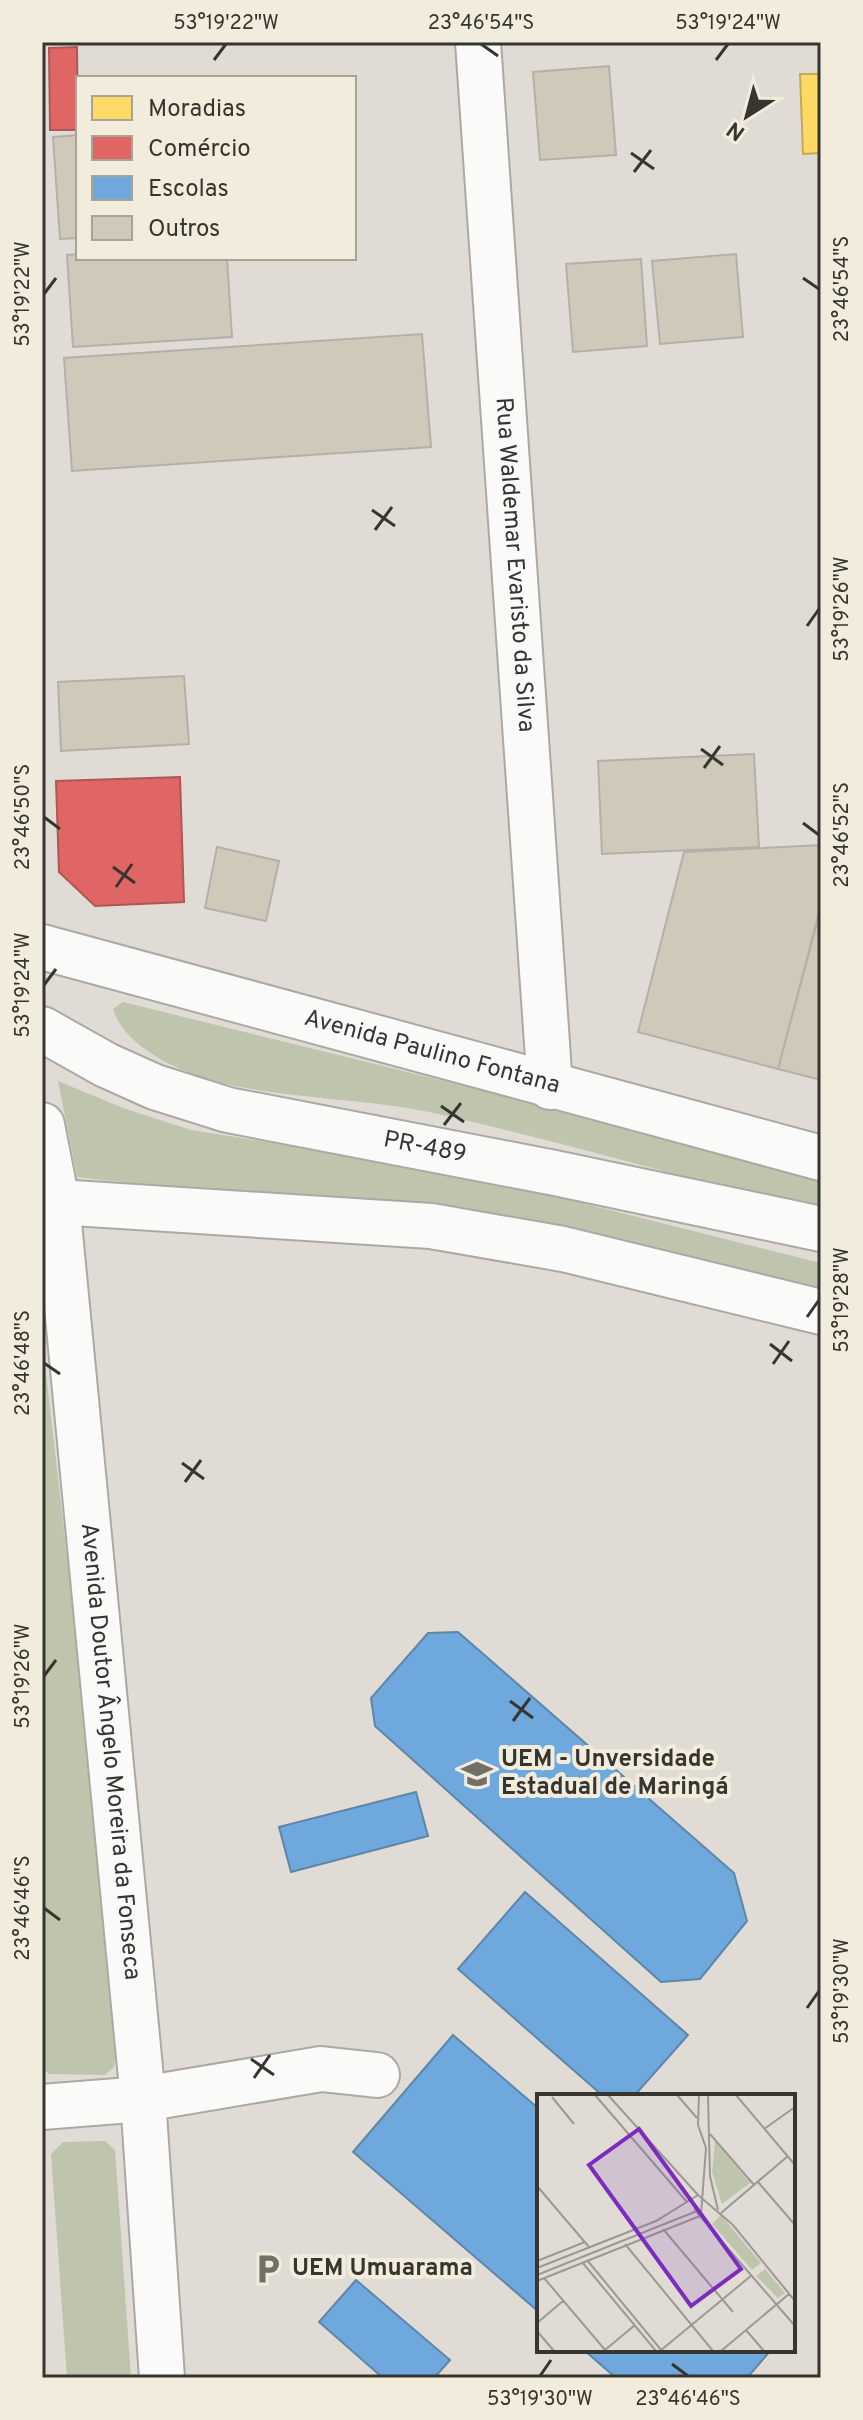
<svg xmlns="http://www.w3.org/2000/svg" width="863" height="2420" viewBox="0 0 863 2420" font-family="Overpass,sans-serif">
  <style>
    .green { fill: #bfc5ad }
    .homes { fill: #ffd966; stroke: #c3a856; stroke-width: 2 }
    .shops { fill: #e06666; stroke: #ad5756; stroke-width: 2 }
    .schools { fill: #6fa8dc; stroke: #5e86a8; stroke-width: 2 }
    .building { fill: #d0c9ba; stroke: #b3b0ab; stroke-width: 2 }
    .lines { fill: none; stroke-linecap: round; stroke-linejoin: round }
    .minor-casing { stroke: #aca9a4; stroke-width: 48 }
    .major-casing { stroke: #aca9a4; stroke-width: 48 }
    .minor { stroke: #fafaf9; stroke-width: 44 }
    .major { stroke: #fafaf9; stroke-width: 44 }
    .ticks { fill: none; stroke: #37352f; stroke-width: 3 }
    .labels { text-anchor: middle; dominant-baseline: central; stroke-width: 8; stroke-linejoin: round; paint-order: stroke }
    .street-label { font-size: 24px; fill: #37352f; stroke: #f2ecdd }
    .poi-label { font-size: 24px; font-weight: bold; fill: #37352f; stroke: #f2ecdd; text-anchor: start }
    .inset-road { fill: none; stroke: #9c9993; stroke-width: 2 }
    .view { fill: #7b2cbf; fill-opacity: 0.15; stroke: #7b2cbf; stroke-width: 4 }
    .inset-edge { fill: none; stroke: #37352f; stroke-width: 4 }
    .neatline { fill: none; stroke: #37352f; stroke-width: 3 }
    .ticks-label { font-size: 20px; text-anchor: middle; fill: #37352f }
  </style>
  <rect width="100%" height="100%" fill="#e0dcd5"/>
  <path class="green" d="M123 1002 821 1174V1213C692 1180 564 1142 434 1113 357 1096 268 1100 195 1075 165 1064 123 1042 113 1009Z
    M58 1081 123 1108 191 1130 462 1173 821 1263V1301L435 1218 77 1177Z
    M42 1338 76 1635 116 2056 114 2067 105 2075 49 2074 42 2069Z
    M105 2141 115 2150 131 2378H67L51 2154 63 2142Z"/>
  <path class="homes" d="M800 74H821V153L803 154Z"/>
  <path class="shops" d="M77 47 78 130H50L49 48Z
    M180 777 184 902 95 906 59 872 56 781Z"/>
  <path class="schools" d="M458 1632 734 1873 747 1921 700 1979 661 1982 375 1726 371 1698 428 1633Z
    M416 1792 428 1836 291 1872 279 1827Z
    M525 1892 688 2035 634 2096H603L458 1969Z
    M453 2035 539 2109V2312L353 2152Z
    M356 2280 450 2360 434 2378H383L319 2322Z
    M584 2350H771L747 2378H616Z"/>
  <path class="building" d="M609 66 616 155 540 160 533 72Z
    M78 135V238L60 239 53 137Z
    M78 254V258H227L232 337 73 347 67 255Z
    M736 254 743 337 660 344 652 261Z
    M641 259 647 346 573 352 566 264Z
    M422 334 431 447 72 471 64 358Z
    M184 676 189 744 61 751 58 682Z
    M754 754 759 847 602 854 598 761Z
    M821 845V905L778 1069 638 1032 684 852Z
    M217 847 279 861 266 921 205 908Z
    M817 923 821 924V1080L778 1069Z"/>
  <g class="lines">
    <defs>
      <g id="minor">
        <path id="s1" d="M478 42 550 1087"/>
        <path id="s2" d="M42 947 821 1158"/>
        <path id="s3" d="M57 1202 143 2099 162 2378"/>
        <path d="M42 2107 143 2099 321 2069 377 2075"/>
      </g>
      <g id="major">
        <path id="s4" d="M42 1029 106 1065 155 1087 228 1110 555 1173 821 1229"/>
        <path d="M42 1125 57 1202"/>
        <path d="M42 1201 431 1226 563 1249 821 1312"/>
      </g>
    </defs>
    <use href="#minor" class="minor-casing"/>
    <use href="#major" class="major-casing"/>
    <use href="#minor" class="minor"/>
    <use href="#major" class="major"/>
  </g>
  <path class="ticks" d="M481 44 498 56M214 60 226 44M716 60 728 44M631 153 654 169M634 172 651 150M803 278 819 289M44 294 56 278M372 510 395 526M375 530 392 507M807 626 819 609M701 749 723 765M704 768 720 746M44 817 60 829M803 823 819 835M113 867 135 883M116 887 132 864M44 985 56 969M441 1106 464 1122M444 1125 461 1103M807 1317 819 1300M770 1344 792 1361M44 1363 60 1374M773 1364 789 1341M182 1463 204 1479M185 1482 201 1460M44 1676 56 1660M510 1701 533 1718M513 1721 530 1698M44 1908 60 1920M807 2008 819 1991M251 2059 274 2075M254 2078 270 2055M672 2364 688 2376M540 2376 551 2360"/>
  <defs>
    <symbol id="university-bare" viewBox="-9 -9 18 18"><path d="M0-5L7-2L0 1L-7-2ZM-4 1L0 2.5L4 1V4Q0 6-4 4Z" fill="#726f69" stroke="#f2ecdd" stroke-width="2.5" paint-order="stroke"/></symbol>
    <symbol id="parking-bare" viewBox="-9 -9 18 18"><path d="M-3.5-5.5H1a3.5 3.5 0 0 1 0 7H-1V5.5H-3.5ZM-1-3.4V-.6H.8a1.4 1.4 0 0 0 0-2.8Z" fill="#726f69" stroke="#f2ecdd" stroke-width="2.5" paint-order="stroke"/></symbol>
  </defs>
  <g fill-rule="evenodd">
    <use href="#university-bare" x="455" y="1752" width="44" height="44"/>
    <use href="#parking-bare" x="246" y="2247" width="44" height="44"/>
  </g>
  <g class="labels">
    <g class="street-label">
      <text stroke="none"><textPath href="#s1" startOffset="524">Rua Waldemar Evaristo da Silva</textPath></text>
      <text stroke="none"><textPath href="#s2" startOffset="404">Avenida Paulino Fontana</textPath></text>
      <text stroke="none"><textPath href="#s4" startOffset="404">PR-489</textPath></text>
      <text stroke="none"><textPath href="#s3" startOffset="552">Avenida Doutor Ângelo Moreira da Fonseca</textPath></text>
    </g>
    <g class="poi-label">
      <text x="501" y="1760">UEM - Unversidade<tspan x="501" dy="28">Estadual de Maringá</tspan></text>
      <text x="292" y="2269">UEM Umuarama</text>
    </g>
  </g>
  <g transform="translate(537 2094)">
    <rect width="258" height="258" fill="#e0dcd5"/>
    <path d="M178 47 213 89 185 110 175 78ZM184 121 224 169 215 176 175 130ZM228 175 248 199 241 204 219 182Z" fill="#bfc5ad"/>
    <path class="inset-road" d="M58 1 150 108M71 1 161 101M140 1 160 24M162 1 161 31 169 54 164 120M171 1 173 82 181 116M199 1 258 71M15 3 37 30M227 35 258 13M173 40 217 91M221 88 258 131M0 92 52 153M161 101 196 131 258 207M157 115 258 232M184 119 251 62M126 135 196 218M88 150 176 257M50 166 125 257M0 167 48 148M45 168 119 257M0 174 119 127 161 101M0 181 160 117M7 184 69 257M0 187 163 122M0 229 26 207M209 236 227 257M0 237 17 257M68 256 98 231M123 257 215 181M184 257 252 200"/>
    <path class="view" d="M102 35 204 175 154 212 52 71Z"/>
    <rect width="258" height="258" class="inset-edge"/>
  </g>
  <rect width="863" height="2420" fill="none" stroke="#f2ecdd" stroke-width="88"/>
  <rect x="76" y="76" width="280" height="184" fill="#f2ecdd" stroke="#a7a397" stroke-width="2"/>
  <rect x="92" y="96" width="40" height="24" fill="#ffd966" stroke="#a7a397" stroke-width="2"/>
  <text x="148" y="116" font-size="24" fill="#37352f">Moradias</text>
  <rect x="92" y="136" width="40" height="24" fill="#e06666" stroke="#a7a397" stroke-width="2"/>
  <text x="148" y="156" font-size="24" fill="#37352f">Comércio</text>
  <rect x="92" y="176" width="40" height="24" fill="#6fa8dc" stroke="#a7a397" stroke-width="2"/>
  <text x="148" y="196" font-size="24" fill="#37352f">Escolas</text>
  <rect x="92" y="216" width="40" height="24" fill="#d0c9ba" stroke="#a7a397" stroke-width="2"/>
  <text x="148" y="236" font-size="24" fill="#37352f">Outros</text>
  <g transform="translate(747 116) rotate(216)" stroke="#f2ecdd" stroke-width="6" paint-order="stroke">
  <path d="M0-6L14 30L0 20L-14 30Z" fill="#37352f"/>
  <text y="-12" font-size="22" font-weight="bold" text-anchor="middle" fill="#37352f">N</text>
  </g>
  <rect x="44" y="44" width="775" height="2332" class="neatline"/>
  <g class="ticks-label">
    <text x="226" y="29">53°19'22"W</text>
    <text x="481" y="29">23°46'54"S</text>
    <text x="728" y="29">53°19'24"W</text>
    <text transform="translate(841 289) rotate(-90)" y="7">23°46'54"S</text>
    <text transform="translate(22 294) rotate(-90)" y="7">53°19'22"W</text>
    <text transform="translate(841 609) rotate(-90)" y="7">53°19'26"W</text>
    <text transform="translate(22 817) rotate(-90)" y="7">23°46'50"S</text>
    <text transform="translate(841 835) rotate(-90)" y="7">23°46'52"S</text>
    <text transform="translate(22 985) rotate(-90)" y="7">53°19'24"W</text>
    <text transform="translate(841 1300) rotate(-90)" y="7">53°19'28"W</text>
    <text transform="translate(22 1363) rotate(-90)" y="7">23°46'48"S</text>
    <text transform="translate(22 1676) rotate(-90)" y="7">53°19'26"W</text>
    <text transform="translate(22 1908) rotate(-90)" y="7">23°46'46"S</text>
    <text transform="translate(841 1991) rotate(-90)" y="7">53°19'30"W</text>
    <text x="540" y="2405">53°19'30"W</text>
    <text x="688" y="2405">23°46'46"S</text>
  </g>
</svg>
